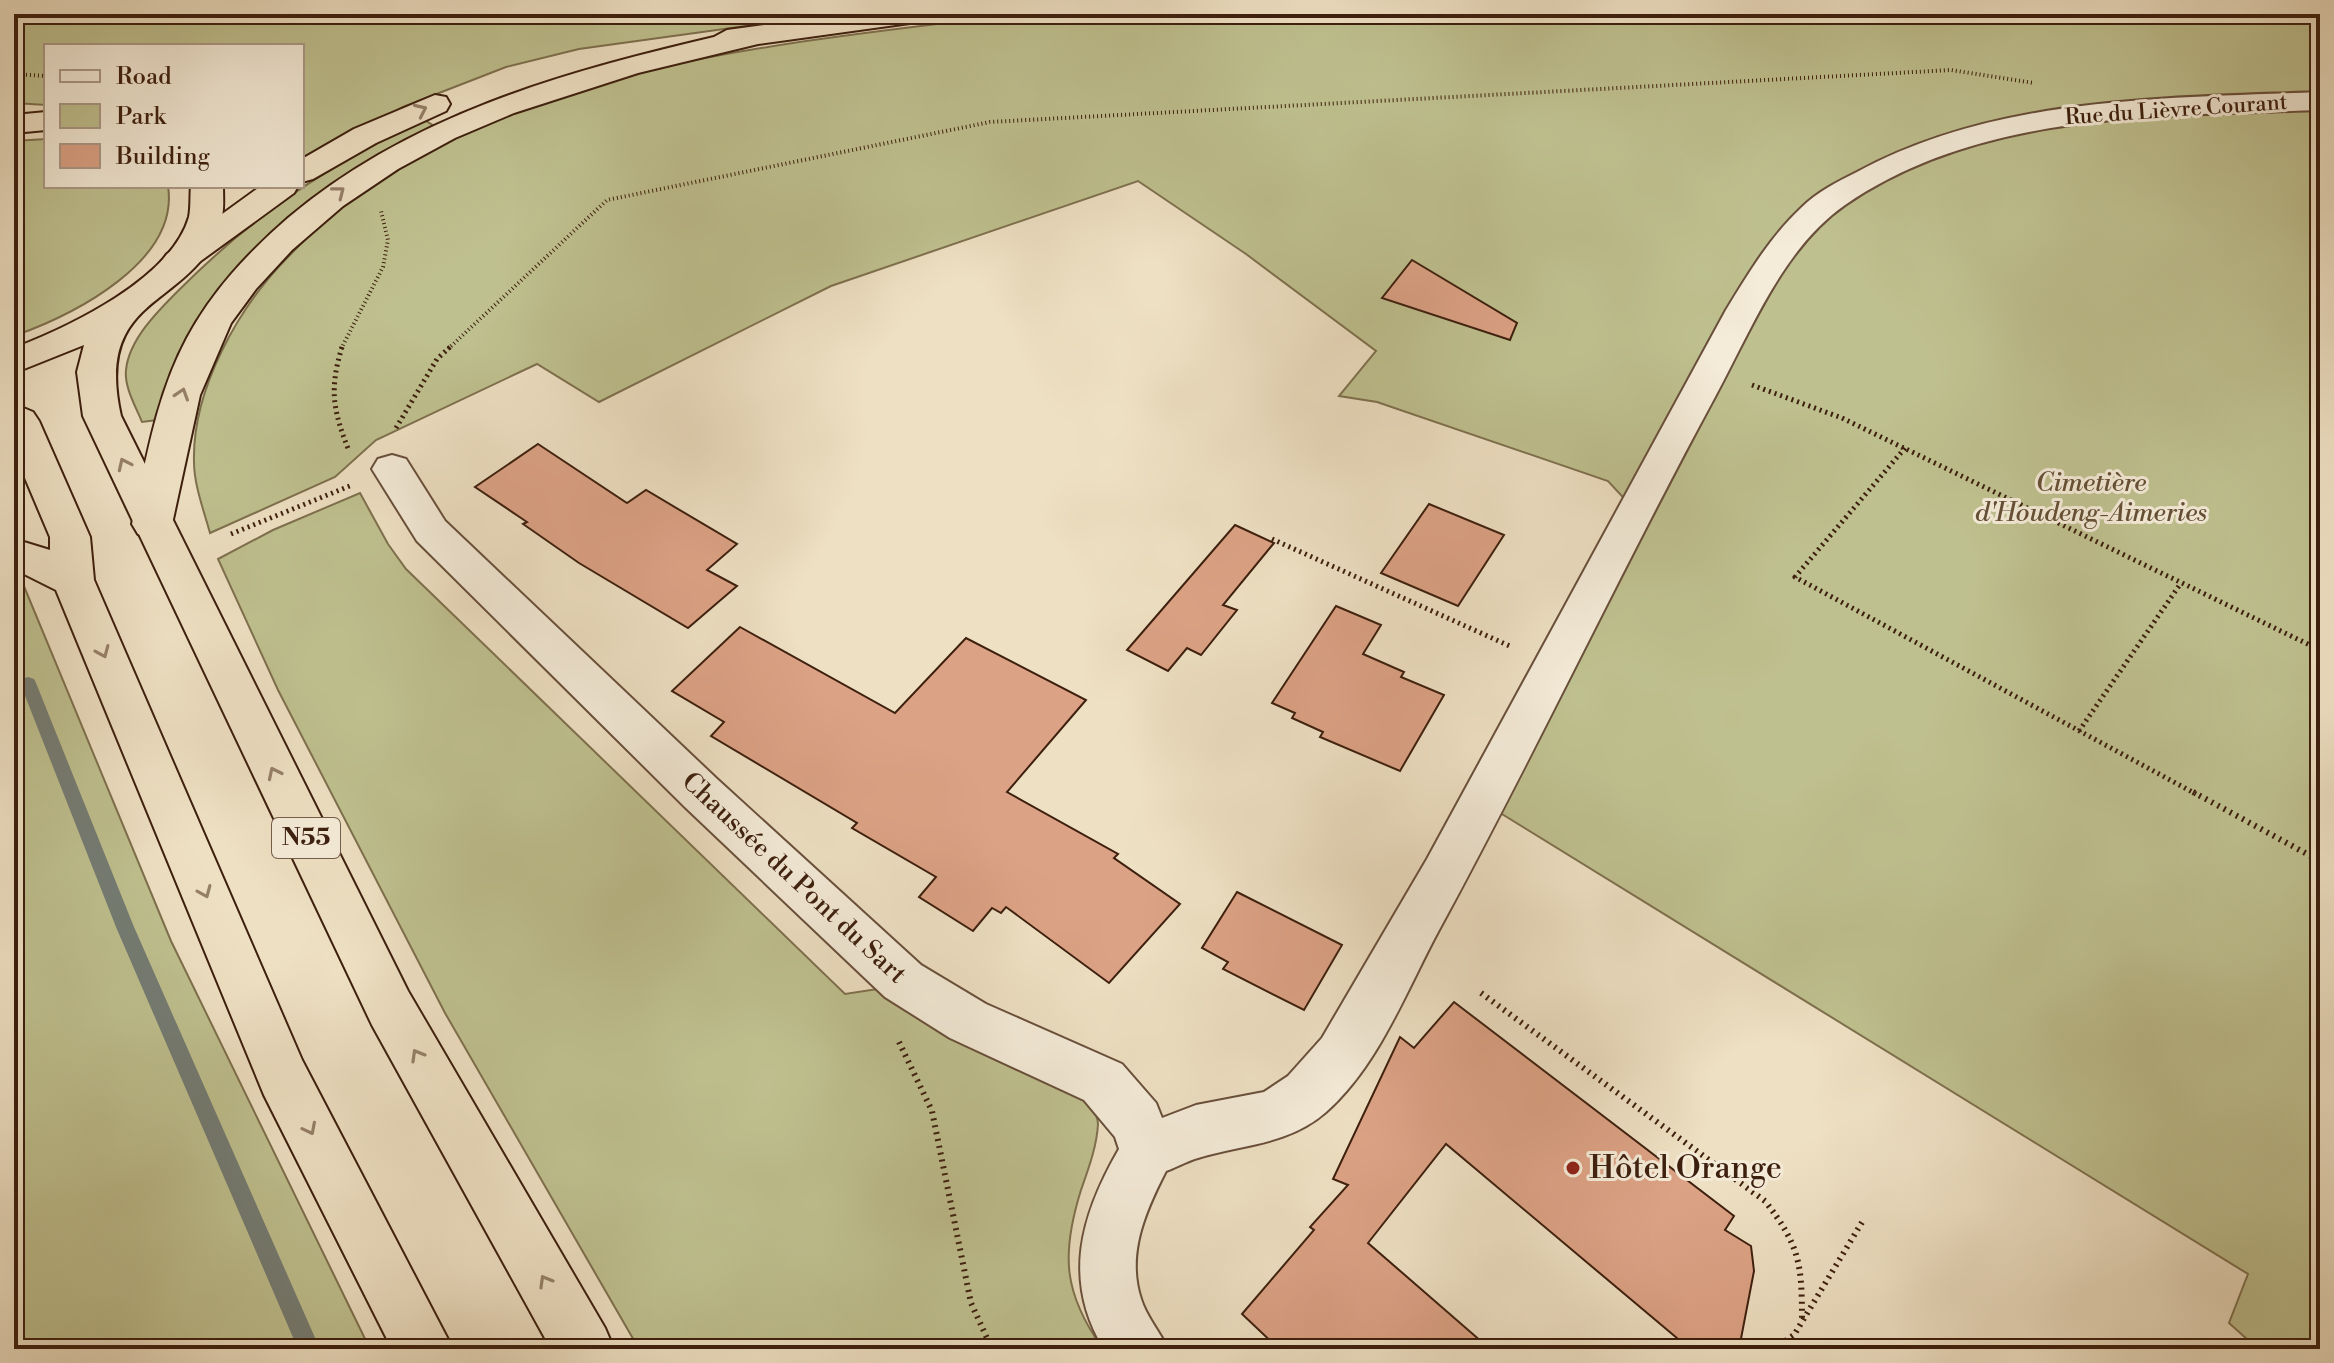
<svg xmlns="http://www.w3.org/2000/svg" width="2334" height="1363" viewBox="0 0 2334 1363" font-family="'Libre Bodoni',serif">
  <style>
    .green { fill: #bfc08f; stroke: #7e704e; stroke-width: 2 }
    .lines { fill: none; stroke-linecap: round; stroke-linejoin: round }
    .stream { fill: #757d75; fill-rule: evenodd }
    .building { fill: #dca285; stroke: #3d1f0e; stroke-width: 2 }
    .minor-casing { stroke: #694f3b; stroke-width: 4 }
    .trunk-casing { stroke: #3d1f0e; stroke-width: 4 }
    .motorway-casing { stroke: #3d1f0e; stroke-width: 4 }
    .path-far2 { stroke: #3d1f0e; stroke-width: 4; stroke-dasharray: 1 3; stroke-linecap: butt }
    .path-far1 { stroke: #3d1f0e; stroke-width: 5; stroke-dasharray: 2 4; stroke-linecap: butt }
    .path { stroke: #3d1f0e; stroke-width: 6; stroke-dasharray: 2 5; stroke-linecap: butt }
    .minor { fill: #f4ebd8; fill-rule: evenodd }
    .trunk { fill: #eee0c3; fill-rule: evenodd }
    .motorway { fill: #eee0c3; fill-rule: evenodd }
    .oneway { stroke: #968068 }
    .poi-dot { fill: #8f2418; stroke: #f4ebd8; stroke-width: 3 }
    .labels { text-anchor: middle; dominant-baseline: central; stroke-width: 6; stroke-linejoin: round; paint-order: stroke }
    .far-street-label { font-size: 22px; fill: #3d1f0e; stroke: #f4ebd8 }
    .shield { fill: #f4ebd8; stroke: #745c4b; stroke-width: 2 }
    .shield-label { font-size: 24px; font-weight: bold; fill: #3d1f0e }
    .park-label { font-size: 26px; font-style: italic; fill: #644f35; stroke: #f4ebd8 }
    .street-label { font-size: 26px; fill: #3d1f0e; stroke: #f4ebd8 }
    .near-poi-label { font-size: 32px; fill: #3d1f0e; stroke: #f4ebd8; text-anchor: start }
  </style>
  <rect width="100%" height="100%" fill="#eee0c3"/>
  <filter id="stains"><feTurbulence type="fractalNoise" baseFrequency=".0025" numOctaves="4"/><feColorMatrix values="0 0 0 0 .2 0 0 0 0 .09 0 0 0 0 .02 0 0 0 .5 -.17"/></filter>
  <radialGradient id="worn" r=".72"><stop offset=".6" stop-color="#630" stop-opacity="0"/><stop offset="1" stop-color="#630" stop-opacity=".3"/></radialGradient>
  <path class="green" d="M14 14H833L579 49 506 67 403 107 302 163V46H46V105L14 103Z
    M1019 14H2320V1349H2258L2229 1323 2248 1274 1484 803 1633 508 1608 481 1377 402 1339 396 1376 351 1246 254 1138 181 831 286 599 402 537 364 376 440 335 477 210 533C204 511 194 485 194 462 192 390 238 308 287 258 314 230 341 204 373 181 547 61 813 40 1019 14Z
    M423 119 434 126 373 159 311 202 157 420 142 422C136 407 124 387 126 370 129 339 159 310 179 290 257 212 325 168 423 119Z
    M46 139V186H168C180 262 73 315 14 336V141Z
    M360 493 388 544 406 569 845 994 884 988 1084 1089C1088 1099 1098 1113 1098 1124 1097 1146 1088 1170 1081 1190 1061 1254 1063 1293 1103 1349H639L445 1013 278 690 218 559 273 530Z
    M14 575 21 579 171 941 370 1349H14Z"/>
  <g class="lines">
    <path class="stream" d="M28 677 34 679 36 683 134 927 320 1349H298L116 927 20 683 22 679Z"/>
  </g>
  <path class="building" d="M1412 260 1517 323 1510 340 1382 298Z
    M538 444 627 503 646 490 737 544 707 570 737 586 688 628 579 563 523 524 527 522 475 487Z
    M1429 504 1504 535 1458 606 1381 573Z
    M1235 525 1274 543 1223 605 1237 610 1201 655 1187 648 1168 671 1127 650Z
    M1336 606 1381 625 1363 654 1404 672 1401 677 1444 695 1400 771 1320 737 1323 732 1292 718 1295 713 1272 703Z
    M740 627 895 713 966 638 1086 700 1007 792 1118 854 1114 858 1180 904 1109 983 1006 907 1001 913 992 908 973 931 919 897 936 877 852 828 857 823 711 736 724 722 672 691Z
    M1237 892 1342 945 1304 1010 1223 969 1228 962 1202 948Z
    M1454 1002 1734 1216 1725 1230 1751 1246 1754 1271 1739 1349H1690L1446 1144 1368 1243 1490 1349H1279L1242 1314 1314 1230 1310 1227 1348 1185 1333 1179 1400 1037 1414 1048Z"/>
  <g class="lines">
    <defs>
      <path id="minor" d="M2320 92V110C2162 116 1981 111 1845 205 1783 248 1751 330 1716 395 1620 572 1535 754 1439 930 1406 991 1379 1065 1326 1112 1288 1145 1244 1144 1198 1158 1187 1161 1177 1167 1166 1171 1146 1210 1126 1254 1141 1299 1146 1316 1160 1332 1168 1349H1104C1062 1280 1081 1215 1119 1149L1115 1137 1084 1100 950 1038 885 997 685 807 417 541 372 469 378 459 392 455 406 459 445 521 717 779 921 965 986 1004 1122 1064 1156 1103 1162 1118 1196 1105 1264 1092 1288 1076 1322 1038 1427 859 1726 310C1748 274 1770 237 1801 208 1817 192 1837 182 1857 172 1997 96 2165 98 2320 92Z"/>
      <path id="trunk" d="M46 112V130L14 133V115Z
        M191 186H223C223 196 224 207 222 217 199 311 92 287 121 416L408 991 605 1328 614 1349H551L372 1025 83 416 77 372 84 345 14 373V348C69 327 171 279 189 217 191 208 190 196 191 186Z
        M14 404 33 412 39 421 90 537 94 580 302 1060 453 1349H392L264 1095 56 590 14 569V539L50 550V537L14 452Z"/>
      <path id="motorway" d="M846 14H924L920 20 910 23 758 44 638 73 514 113 455 138 398 169 343 206 292 250 256 289 231 323 200 395 172 524 166 534 152 539 138 534 132 524C146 461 156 396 187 338 212 291 248 253 288 218 410 115 561 73 714 37L727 30Z
        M435 95 446 97 450 104 446 111 376 143 313 179 302 182V159L354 129Z
        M261 186H298L294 193 191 268 179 272 167 268 162 261 167 254Z"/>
    </defs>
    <use href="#minor" class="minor-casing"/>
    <use href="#trunk" class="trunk-casing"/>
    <use href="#motorway" class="motorway-casing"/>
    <path class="path-far2" d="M14 74 46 76
      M341 349 383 267 388 240 381 211
      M448 349 607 200 990 122 1951 70 2034 83"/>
    <path class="path-far1" d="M342 347C329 390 333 410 349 451
      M1752 385 1842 418 2320 650
      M396 428 437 359 450 347
      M1905 448 1795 577 2196 794
      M231 534 352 485
      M1272 539 1512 647
      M14 628 21 625
      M2079 731 2181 583"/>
    <path class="path" d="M2193 792 2320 861
      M1481 993 1765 1201C1800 1246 1802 1264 1802 1321
      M899 1042 932 1111 971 1303 992 1349
      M1664 1349H1668
      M1774 1349 1794 1335 1864 1219"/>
    <use href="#minor" class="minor"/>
    <use href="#trunk" class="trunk"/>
    <use href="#motorway" class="motorway"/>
  </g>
  <defs><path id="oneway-chevron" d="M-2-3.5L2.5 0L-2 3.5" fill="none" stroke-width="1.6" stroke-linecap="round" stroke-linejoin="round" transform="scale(2)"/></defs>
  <g class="oneway">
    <use href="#oneway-chevron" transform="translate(421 110) rotate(-25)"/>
    <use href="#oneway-chevron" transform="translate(339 192) rotate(-38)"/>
    <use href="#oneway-chevron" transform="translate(182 394) rotate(-72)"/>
    <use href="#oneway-chevron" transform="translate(124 464) rotate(-115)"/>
    <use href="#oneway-chevron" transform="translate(103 652) rotate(67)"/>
    <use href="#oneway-chevron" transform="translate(274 773) rotate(-116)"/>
    <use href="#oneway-chevron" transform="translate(205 892) rotate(67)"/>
    <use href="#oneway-chevron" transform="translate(417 1055) rotate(-120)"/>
    <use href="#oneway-chevron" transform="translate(310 1129) rotate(63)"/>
    <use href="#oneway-chevron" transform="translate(545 1281) rotate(-120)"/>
  </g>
  <circle class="poi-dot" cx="1573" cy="1168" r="8"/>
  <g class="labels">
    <g class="far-street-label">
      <text transform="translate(2176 110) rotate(-4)">Rue du Lièvre Courant</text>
    </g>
    <rect class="shield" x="272" y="818" width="68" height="40" rx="6"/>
    <g class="shield-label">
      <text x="306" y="838">N55</text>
    </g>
    <g class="park-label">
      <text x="2091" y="483">Cimetière<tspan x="2091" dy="30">d'Houdeng-Aimeries</tspan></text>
    </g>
    <g class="street-label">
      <text transform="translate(794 878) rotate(43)">Chaussée du Pont du Sart</text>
    </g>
    <g class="near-poi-label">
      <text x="1589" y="1168">Hôtel Orange</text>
    </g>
  </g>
  <rect width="2334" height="1363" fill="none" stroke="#eee0c3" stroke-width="48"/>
  <rect x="16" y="16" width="2302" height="1331" fill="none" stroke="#3d1f0e" stroke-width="4"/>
  <rect x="24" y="24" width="2286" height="1315" fill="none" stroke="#3d1f0e" stroke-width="2"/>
  <rect x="44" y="44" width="260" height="144" fill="#f4ebd8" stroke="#ab9987" stroke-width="2"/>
  <rect x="60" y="70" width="40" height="12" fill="#f4ebd8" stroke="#ab9987" stroke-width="2"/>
  <text x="116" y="84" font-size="24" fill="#3d1f0e">Road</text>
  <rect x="60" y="104" width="40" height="24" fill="#bfc08f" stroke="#ab9987" stroke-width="2"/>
  <text x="116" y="124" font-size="24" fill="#3d1f0e">Park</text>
  <rect x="60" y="144" width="40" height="24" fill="#dca285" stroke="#ab9987" stroke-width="2"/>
  <text x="116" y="164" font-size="24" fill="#3d1f0e">Building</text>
  <rect width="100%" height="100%" filter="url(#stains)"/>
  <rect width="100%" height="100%" fill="url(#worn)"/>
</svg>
